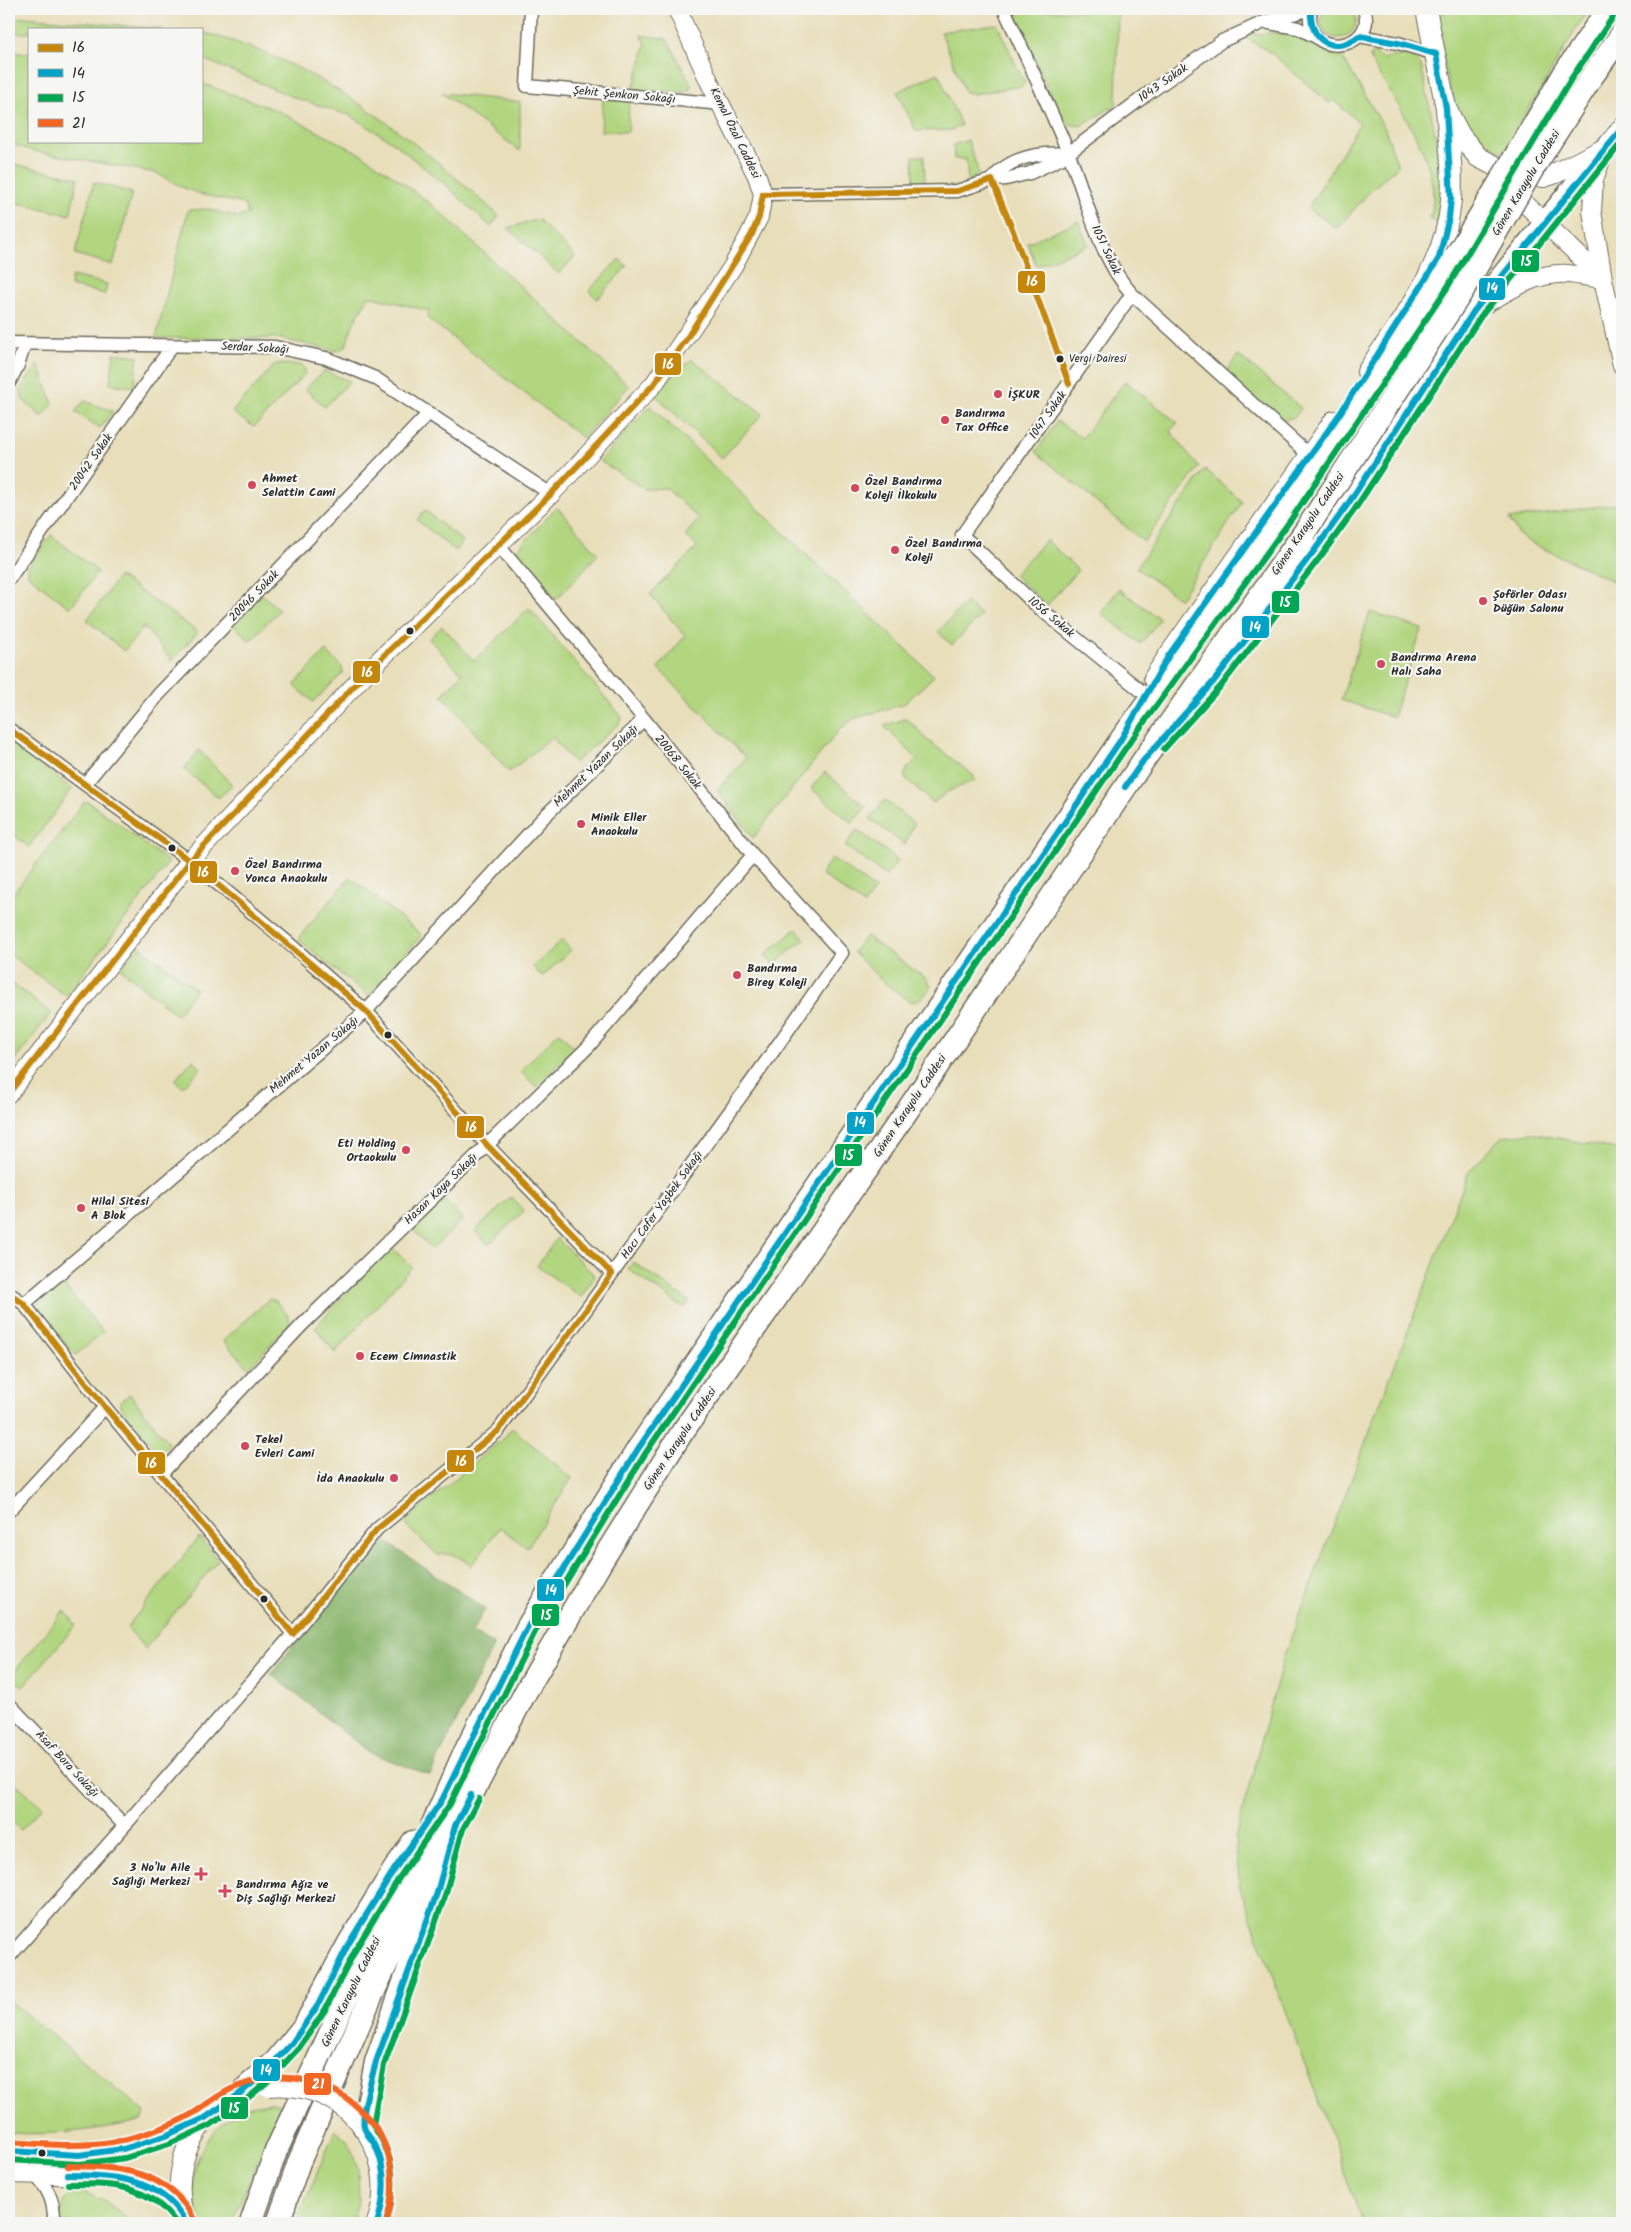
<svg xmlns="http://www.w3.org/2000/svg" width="1631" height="2232" viewBox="0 0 1631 2232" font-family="Kalam,sans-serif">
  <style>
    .green { fill: #b1d67f; stroke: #6e8055 }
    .forest { fill: #8cb76e; stroke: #5c714c }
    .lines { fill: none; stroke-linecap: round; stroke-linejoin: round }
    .street-casing { stroke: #6d6a5d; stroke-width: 15 }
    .secondary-casing { stroke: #6d6a5d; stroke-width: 20 }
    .primary-casing { stroke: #6d6a5d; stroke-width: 22 }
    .highway-casing { stroke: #6d6a5d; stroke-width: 25 }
    .street { stroke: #fff; stroke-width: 12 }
    .secondary { stroke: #fff; stroke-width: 18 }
    .primary { stroke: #fff; stroke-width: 20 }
    .highway { stroke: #fff; stroke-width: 22 }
    .primary-bridge-casing { stroke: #6d6a5d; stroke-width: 22; stroke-linecap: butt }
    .highway-bridge-casing { stroke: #6d6a5d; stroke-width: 25; stroke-linecap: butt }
    .primary-bridge { stroke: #fff; stroke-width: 20 }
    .highway-bridge { stroke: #fff; stroke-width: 22 }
    .bus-1-casing { stroke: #f6f6f2; stroke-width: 10 }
    .bus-2-casing { stroke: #f6f6f2; stroke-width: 10 }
    .bus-3-casing { stroke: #f6f6f2; stroke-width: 10 }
    .bus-4-casing { stroke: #f6f6f2; stroke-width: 10 }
    .bus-1 { stroke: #c4870b; stroke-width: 6 }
    .bus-2 { stroke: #02a3c6; stroke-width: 6 }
    .bus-3 { stroke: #00a651; stroke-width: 6 }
    .bus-4 { stroke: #f26522; stroke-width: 6 }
    .bus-dot { fill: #2b2b2b; stroke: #f6f6f2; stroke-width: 2 }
    .poi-dot { fill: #d1495b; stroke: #f6f6f2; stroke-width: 2 }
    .labels { text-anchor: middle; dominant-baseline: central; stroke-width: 4.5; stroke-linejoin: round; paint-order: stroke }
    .bus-label { font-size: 11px; fill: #2b2b2b; stroke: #f6f6f2; text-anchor: start }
    .street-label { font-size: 12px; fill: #2b2b2b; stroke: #f6f6f2 }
    .poi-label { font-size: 12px; font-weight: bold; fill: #2b2b2b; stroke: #f6f6f2; text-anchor: start }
    .line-badge { stroke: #f6f6f2; stroke-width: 2 }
    .badge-label { font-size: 14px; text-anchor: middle; font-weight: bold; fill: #fff }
  </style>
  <rect width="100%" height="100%" fill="#f6f6f2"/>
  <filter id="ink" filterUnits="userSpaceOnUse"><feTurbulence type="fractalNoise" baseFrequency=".02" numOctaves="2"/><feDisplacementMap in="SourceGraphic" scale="10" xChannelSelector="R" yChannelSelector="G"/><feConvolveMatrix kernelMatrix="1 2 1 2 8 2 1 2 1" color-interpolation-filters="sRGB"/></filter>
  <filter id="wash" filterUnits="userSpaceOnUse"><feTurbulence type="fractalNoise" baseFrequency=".0096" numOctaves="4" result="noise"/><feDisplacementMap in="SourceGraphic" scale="20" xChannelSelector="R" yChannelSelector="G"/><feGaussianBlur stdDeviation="1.12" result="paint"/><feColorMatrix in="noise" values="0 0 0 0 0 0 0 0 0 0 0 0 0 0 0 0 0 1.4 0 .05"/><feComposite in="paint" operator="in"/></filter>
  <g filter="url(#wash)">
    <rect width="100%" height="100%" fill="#e8deb9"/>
    <path class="green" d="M1323 9H1353C1367 36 1328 51 1320 22Z
      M1436 9H1591L1579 24 1503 153C1488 142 1469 132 1460 115 1444 86 1442 41 1436 9Z
      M1014 10 1118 12 1116 105 1080 126 1068 124 1055 106Z
      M23 17 164 29H29V33L9 34V19Z
      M997 24 1021 76 1026 82 1022 86 973 94 965 92 941 32Z
      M201 32C319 61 412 137 499 216L491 227 447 186 391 141 351 116 293 97 201 58Z
      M1272 33 1300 34 1321 50 1341 55 1385 129 1398 166 1371 190 1337 229 1308 208 1360 123 1333 100 1329 103 1271 53 1242 35Z
      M641 35 667 39 691 84 690 89 684 92 633 89 646 44Z
      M9 53H29V141H201V83L276 110 361 154 395 177 432 205 629 386 583 438 427 318 429 311 369 296 353 324 346 346 337 351 277 338H156L188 210 207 209 238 217 248 214 244 204 203 195 184 188 156 173 33 151 9 143Z
      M1374 53 1382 59 1410 54 1421 65 1439 152 1444 195 1437 222H1433L1430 218C1446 167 1396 104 1371 61L1370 56Z
      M938 73 961 125 952 130 916 131 897 92Z
      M442 93 520 102V151Z
      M603 99 629 100 628 132 601 131Z
      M968 140 978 171 977 175 968 182 966 159H954L953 145Z
      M913 156H924L925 184H914Z
      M9 163 78 178 70 215 9 201Z
      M94 182 132 193 113 265 75 254Z
      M538 219 575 256 559 274 508 228Z
      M1078 221 1088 245 1037 266 1027 243Z
      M619 259 627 266 597 299 589 291Z
      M72 276 107 284 105 294 70 286Z
      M114 353 138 356 134 387 110 384Z
      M1238 355 1301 408 1295 417 1280 421 1224 374Z
      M692 359 763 414 722 458 654 394Z
      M38 364 53 404 42 417 22 399 21 389Z
      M275 364 301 365 305 369V374L254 427 232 412Z
      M324 371 350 381 325 407 305 389Z
      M1125 381 1178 423 1170 431 1199 467 1144 542 1036 452 1057 421 1082 438Z
      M84 401 113 411 100 428 75 412Z
      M650 406 934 676 904 704 853 719 839 730 753 838 717 790 746 758 658 668 685 636 650 594 697 547 685 535 699 519 666 488 644 489 600 461Z
      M1205 469 1242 502 1180 599 1136 568Z
      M1622 503V585L1535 545 1520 536 1509 519Z
      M557 507 598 554 556 600 516 551Z
      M425 510 463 542 455 551 417 520Z
      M51 535 98 572 70 608 28 575V567Z
      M1046 540 1078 570 1047 605 1014 575Z
      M119 576 198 632 172 661 144 627 124 651 87 620Z
      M1119 589 1160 619 1141 644 1101 613Z
      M261 593 279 610 250 641 232 624Z
      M966 602 981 615 952 645 938 632Z
      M529 608 622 717 621 722 574 763 552 737 509 772 442 695 462 674 429 639 442 626 474 661Z
      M1370 612 1422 629 1393 717 1341 700Z
      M326 651 342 667 343 673 313 702 294 685Z
      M905 719 913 724 926 739 973 775 975 780 947 792 933 803 904 777 907 769 917 759 884 726Z
      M9 739 72 789 29 847 9 831Z
      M199 750 232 785 219 798 184 769Z
      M825 772 866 807 852 823 811 788Z
      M885 800 914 824 905 845 870 819Z
      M84 802H89L169 862 66 996 9 954V899Z
      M857 830 898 860 886 876 845 846Z
      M832 858 875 889 864 905 821 874Z
      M350 877 422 935 368 996 300 941V936Z
      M796 929 805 939 773 965 765 955Z
      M866 936 927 979 931 986C926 995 921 1001 910 1002L880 979 853 952Z
      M562 940 571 950 542 977 533 967Z
      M139 946 196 989 177 1015 121 969Z
      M9 981 51 1013 14 1062 9 1058Z
      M559 1032 575 1049 536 1087 520 1071Z
      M193 1060 201 1068 183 1087 175 1080Z
      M1531 1133 1622 1150V2223H1363L1240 1888 1235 1839 1284 1656 1468 1173 1501 1137Z
      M511 1197 524 1211 488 1245 475 1231Z
      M442 1198 463 1219 432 1249 412 1229Z
      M557 1238 594 1275V1278L581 1297 537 1266Z
      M391 1247 412 1267 335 1353 315 1327Z
      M633 1262 689 1301 684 1308 628 1269Z
      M62 1283 103 1332 76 1355 34 1307Z
      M269 1299 275 1300 289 1317 290 1323 249 1368 223 1341Z
      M130 1394 169 1444 161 1452 156 1450 121 1407V1401Z
      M512 1428 572 1478 527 1548 500 1527 471 1566C460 1556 453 1553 438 1555L407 1527 406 1520 505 1437Z
      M199 1537 218 1560 145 1649 127 1627Z
      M64 1610 76 1625 23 1687 16 1681 14 1672Z
      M9 1777 42 1807 21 1830 9 1820Z
      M9 2000 145 2112 141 2121C96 2130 55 2136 9 2133Z
      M271 2103 281 2105 232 2223H203C183 2184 194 2146 228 2119 235 2114 242 2108 251 2106 258 2104 265 2104 271 2103Z
      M335 2130 348 2141 358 2168 359 2201 351 2223H296Z
      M81 2191C99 2198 119 2208 131 2223H59C59 2207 64 2194 81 2191Z"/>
    <path class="forest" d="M379 1537 485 1609 472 1632 494 1645 430 1775 370 1753 271 1674Z"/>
  </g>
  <g filter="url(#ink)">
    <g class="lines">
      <defs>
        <path id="street" d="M531 9 527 86 722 104
          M1004 9C1026 56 1048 104 1068 152 1088 200 1097 255 1132 294L1310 456
          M1311 9C1300 61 1379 52 1364 9
          M1269 23 1298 28 1316 37
          M1359 36 1398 43 1436 54
          M992 180C1009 156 1042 152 1069 154
          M763 194 957 191 992 180 1006 179 1030 173 1062 158 1146 95 1222 41 1264 22 1311 9
          M1132 294 962 535 1039 608 1145 694
          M9 343 275 347 326 358 375 378 551 494
          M9 383 18 365 25 344
          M9 579 172 346
          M9 729 190 861 285 940 366 1011 487 1145 612 1274
          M85 784 159 694 429 413
          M9 1293 24 1304 105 1407 293 1634
          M24 1304 366 1011 543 818 644 719
          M162 1473 302 1325 588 1047 753 855
          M9 1511 105 1407
          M9 1704 124 1825
          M9 1957 293 1634 377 1529 498 1431 770 1056 842 953 753 855 644 719 498 545
          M33 2174C49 2187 55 2203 54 2223"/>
        <path id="secondary" d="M1602 158 1594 179 1592 211 1603 279 1622 365
          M1509 188 1603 279
          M1480 307C1508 291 1535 272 1568 274 1580 275 1592 278 1603 279
          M9 1093 190 861 367 672 551 494 654 384 733 266 759 217 763 194 757 176 709 81 677 9"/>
        <path id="primary" d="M1426 9 1446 108 1460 135 1478 157 1499 168 1513 173 1528 176 1544 177 1556 173 1606 148 1622 128
          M1367 372C1403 316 1445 269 1451 200 1454 170 1448 138 1446 108
          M1154 678 1169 655 1334 421
          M359 2121C383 2151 390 2187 377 2223
          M9 2151C32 2152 55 2155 78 2155 128 2155 182 2134 222 2105
          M9 2173 99 2175 124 2177 155 2190 168 2199 184 2218
          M183 2217C175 2182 181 2145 207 2118"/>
        <path id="highway" d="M1250 634 1348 504 1474 311 1606 148
          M238 2095 276 2061 305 2025 349 1943 392 1873 413 1842
          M364 2127 376 2062 442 1875
          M251 2223 276 2151 349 1992 413 1869 462 1758 527 1628 542 1603 638 1449 1120 741 1285 513
          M278 2223 299 2162 370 1999 420 1893 525 1693 601 1562 681 1434 905 1114 1143 761 1304 533"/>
      </defs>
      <use href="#street" class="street-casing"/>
      <use href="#secondary" class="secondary-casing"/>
      <use href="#primary" class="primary-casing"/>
      <use href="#highway" class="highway-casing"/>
      <use href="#street" class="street"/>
      <use href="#secondary" class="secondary"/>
      <use href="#primary" class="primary"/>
      <use href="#highway" class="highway"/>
      <defs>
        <path id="primary-bridge" d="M268 2086C304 2083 334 2095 359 2121"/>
        <path id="highway-bridge" d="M1285 513 1440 283 1564 74 1608 9
          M1304 533 1463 290 1532 170 1591 78 1622 34"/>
      </defs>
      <use href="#primary-bridge" class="primary-bridge-casing"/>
      <use href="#highway-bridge" class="highway-bridge-casing"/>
      <use href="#primary-bridge" class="primary-bridge"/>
      <use href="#highway-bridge" class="highway-bridge"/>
      <defs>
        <path id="bus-1" d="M992 180 1013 231 1069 384
          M763 194 957 191 992 180
          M9 729 190 861 366 1011 487 1145 612 1274
          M9 1093 190 861 367 672 551 494 654 384 687 338 752 234 759 217 763 194
          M9 1293 24 1304 105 1407 293 1634
          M293 1634 377 1529 498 1431 612 1274"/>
        <path id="bus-2" d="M1125 787 1143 761 1214 681 1314 551 1348 504 1474 311 1622 128
          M9 2151 79 2155 123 2149 165 2136 205 2118 238 2095 260 2077 292 2043 318 2005 349 1943 392 1873 442 1800 527 1628 638 1449 1120 741 1169 655 1339 415 1439 258 1449 217 1451 198 1446 108 1436 54 1398 43 1359 36C1333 56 1309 41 1311 9
          M68 2175C113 2175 163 2178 186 2223
          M377 2223C385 2199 387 2171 376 2147 373 2140 366 2135 364 2127 361 2111 372 2078 376 2062L437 1893 455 1826 471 1795"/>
        <path id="bus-3" d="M1164 749 1221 686 1321 556 1355 509 1481 316 1622 142
          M9 2160 80 2164 125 2158 169 2144 209 2126 243 2102 266 2083 299 2048 325 2010 357 1947 399 1878 450 1804 535 1632 645 1454 1127 746 1292 518 1447 288 1571 79 1615 14
          M68 2184C112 2184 149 2184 176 2223
          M386 2223C394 2198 396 2166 383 2142 380 2136 376 2131 373 2125L384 2065 445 1896 463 1829 479 1799"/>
        <path id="bus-4" d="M10 2142C49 2145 88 2148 127 2139 149 2133 171 2126 190 2115 206 2106 219 2093 236 2087 283 2067 336 2080 369 2119 394 2148 397 2188 386 2223
          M68 2166C116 2166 169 2170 194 2219"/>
      </defs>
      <use href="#bus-1" class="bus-1-casing"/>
      <use href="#bus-2" class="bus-2-casing"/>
      <use href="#bus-3" class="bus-3-casing"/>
      <use href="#bus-4" class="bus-4-casing"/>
      <use href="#bus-1" class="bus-1"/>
      <use href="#bus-2" class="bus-2"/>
      <use href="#bus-3" class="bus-3"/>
      <use href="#bus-4" class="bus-4"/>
    </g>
  </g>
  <g class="bus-dot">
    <circle cx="1060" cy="359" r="4.5"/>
    <circle cx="410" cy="631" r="4.5"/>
    <circle cx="172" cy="848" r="4.5"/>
    <circle cx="388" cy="1035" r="4.5"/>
    <circle cx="264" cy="1599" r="4.5"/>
    <circle cx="42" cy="2153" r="4.5"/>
  </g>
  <g class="poi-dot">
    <circle cx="998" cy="394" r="5"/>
    <circle cx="945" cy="420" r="5"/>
    <circle cx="252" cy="485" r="5"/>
    <circle cx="855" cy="488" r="5"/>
    <circle cx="895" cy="550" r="5"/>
    <circle cx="1483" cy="601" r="5"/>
    <circle cx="1381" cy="664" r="5"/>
    <circle cx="581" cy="824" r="5"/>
    <circle cx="235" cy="871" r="5"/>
    <circle cx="737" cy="975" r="5"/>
    <circle cx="406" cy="1150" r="5"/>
    <circle cx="81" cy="1208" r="5"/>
    <circle cx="360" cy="1356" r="5"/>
    <circle cx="245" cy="1446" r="5"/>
    <circle cx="394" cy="1478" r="5"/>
    <path d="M198.5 1866.5h5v5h5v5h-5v5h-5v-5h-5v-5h5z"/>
    <path d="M222.5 1883.5h5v5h5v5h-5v5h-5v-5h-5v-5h5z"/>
  </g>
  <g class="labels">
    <g class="bus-label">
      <text x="1069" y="359">Vergi Dairesi</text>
    </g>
    <g class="street-label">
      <text transform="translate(1163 83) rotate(-35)">1043 Sokak</text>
      <text transform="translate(624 95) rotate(5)">Şehit Şenkon Sokağı</text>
      <text transform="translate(735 133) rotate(64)">Kemal Özal Caddesi</text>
      <text transform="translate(1526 183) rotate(-59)">Gönen Karayolu Caddesi</text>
      <text transform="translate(1106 250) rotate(65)">1051 Sokak</text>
      <text transform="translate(255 348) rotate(3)">Serdar Sokağı</text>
      <text transform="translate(1048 415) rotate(-55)">1047 Sokak</text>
      <text transform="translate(91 462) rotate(-55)">20042 Sokak</text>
      <text transform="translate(1308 524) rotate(-56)">Gönen Karayolu Caddesi</text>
      <text transform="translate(254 596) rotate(-46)">20046 Sokak</text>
      <text transform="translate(1051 617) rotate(40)">1056 Sokak</text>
      <text transform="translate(678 762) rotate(51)">20068 Sokak</text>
      <text transform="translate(596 766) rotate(-44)">Mehmet Yazan Sokağı</text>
      <text transform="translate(314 1055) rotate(-40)">Mehmet Yazan Sokağı</text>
      <text transform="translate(910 1106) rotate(-56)">Gönen Karayolu Caddesi</text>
      <text transform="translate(441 1189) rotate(-44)">Hasan Kaya Sokağı</text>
      <text transform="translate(662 1205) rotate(-54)">Hacı Cafer Yaşbek Sokağı</text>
      <text transform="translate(680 1439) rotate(-56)">Gönen Karayolu Caddesi</text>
      <text transform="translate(67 1764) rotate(47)">Asaf Bora Sokağı</text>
      <text transform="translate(351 1992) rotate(-64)">Gönen Karayolu Caddesi</text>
    </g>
    <g class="poi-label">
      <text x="1008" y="394">İŞKUR</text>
      <text x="955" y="413">Bandırma<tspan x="955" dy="14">Tax Office</tspan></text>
      <text x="262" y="478">Ahmet<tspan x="262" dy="14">Selattin Cami</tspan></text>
      <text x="865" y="481">Özel Bandırma<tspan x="865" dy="14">Koleji İlkokulu</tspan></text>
      <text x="905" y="543">Özel Bandırma<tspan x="905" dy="14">Koleji</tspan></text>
      <text x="1493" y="594">Şoförler Odası<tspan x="1493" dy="14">Düğün Salonu</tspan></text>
      <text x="1391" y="657">Bandırma Arena<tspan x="1391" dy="14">Halı Saha</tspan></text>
      <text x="591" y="817">Minik Eller<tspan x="591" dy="14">Anaokulu</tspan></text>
      <text x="245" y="864">Özel Bandırma<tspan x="245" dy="14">Yonca Anaokulu</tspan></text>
      <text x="747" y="968">Bandırma<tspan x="747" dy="14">Birey Koleji</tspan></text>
      <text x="396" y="1143" text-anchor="end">Eti Holding<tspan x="396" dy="14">Ortaokulu</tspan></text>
      <text x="91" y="1201">Hilal Sitesi<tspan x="91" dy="14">A Blok</tspan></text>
      <text x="370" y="1356">Ecem Cimnastik</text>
      <text x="255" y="1439">Tekel<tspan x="255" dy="14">Evleri Cami</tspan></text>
      <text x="384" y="1478" text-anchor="end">İda Anaokulu</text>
      <text x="190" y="1867" text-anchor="end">3 No'lu Aile<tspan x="190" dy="14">Sağlığı Merkezi</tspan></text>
      <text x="236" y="1884">Bandırma Ağız ve<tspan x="236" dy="14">Diş Sağlığı Merkezi</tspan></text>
    </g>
  </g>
  <g class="line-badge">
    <rect x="1511" y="249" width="29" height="24" rx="5" fill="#00a651"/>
    <rect x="1017" y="270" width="29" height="24" rx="5" fill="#c4870b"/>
    <rect x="1478" y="277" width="28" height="24" rx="5" fill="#02a3c6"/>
    <rect x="654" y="352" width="28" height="24" rx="5" fill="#c4870b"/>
    <rect x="1271" y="590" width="29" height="24" rx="5" fill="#00a651"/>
    <rect x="1241" y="615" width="29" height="24" rx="5" fill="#02a3c6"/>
    <rect x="352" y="660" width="29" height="24" rx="5" fill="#c4870b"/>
    <rect x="189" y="860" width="29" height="24" rx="5" fill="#c4870b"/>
    <rect x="846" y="1111" width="29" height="24" rx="5" fill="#02a3c6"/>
    <rect x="456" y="1115" width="29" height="24" rx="5" fill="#c4870b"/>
    <rect x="834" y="1143" width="29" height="24" rx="5" fill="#00a651"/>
    <rect x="446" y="1449" width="29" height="24" rx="5" fill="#c4870b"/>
    <rect x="137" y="1451" width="29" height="24" rx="5" fill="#c4870b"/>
    <rect x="536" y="1578" width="29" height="24" rx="5" fill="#02a3c6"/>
    <rect x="531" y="1603" width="29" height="24" rx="5" fill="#00a651"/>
    <rect x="252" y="2058" width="29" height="24" rx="5" fill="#02a3c6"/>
    <rect x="303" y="2072" width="29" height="24" rx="5" fill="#f26522"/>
    <rect x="220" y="2096" width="29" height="24" rx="5" fill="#00a651"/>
  </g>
  <g class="badge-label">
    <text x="1526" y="266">15</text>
    <text x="1032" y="286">16</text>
    <text x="1492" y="293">14</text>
    <text x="668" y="369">16</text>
    <text x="1285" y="607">15</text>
    <text x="1255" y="632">14</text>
    <text x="367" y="677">16</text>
    <text x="203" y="877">16</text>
    <text x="860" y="1127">14</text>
    <text x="471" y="1132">16</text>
    <text x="848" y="1160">15</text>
    <text x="461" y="1466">16</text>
    <text x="151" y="1468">16</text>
    <text x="551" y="1595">14</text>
    <text x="546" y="1620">15</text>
    <text x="266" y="2075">14</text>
    <text x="318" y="2089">21</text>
    <text x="234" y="2113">15</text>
  </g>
  <rect width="1631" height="2232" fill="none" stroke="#f6f6f2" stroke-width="30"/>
  <rect x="28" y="28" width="175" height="115" fill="#f6f6f2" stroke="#a5a5a2"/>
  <rect x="38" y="44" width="25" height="8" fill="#c4870b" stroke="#a5a5a2"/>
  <text x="72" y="52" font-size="15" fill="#2b2b2b">16</text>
  <rect x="38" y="69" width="25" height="8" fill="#02a3c6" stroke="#a5a5a2"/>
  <text x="72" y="78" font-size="15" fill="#2b2b2b">14</text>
  <rect x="38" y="94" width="25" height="8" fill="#00a651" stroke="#a5a5a2"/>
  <text x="72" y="102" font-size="15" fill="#2b2b2b">15</text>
  <rect x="38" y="119" width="25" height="8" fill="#f26522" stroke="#a5a5a2"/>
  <text x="72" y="128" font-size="15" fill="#2b2b2b">21</text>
</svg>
